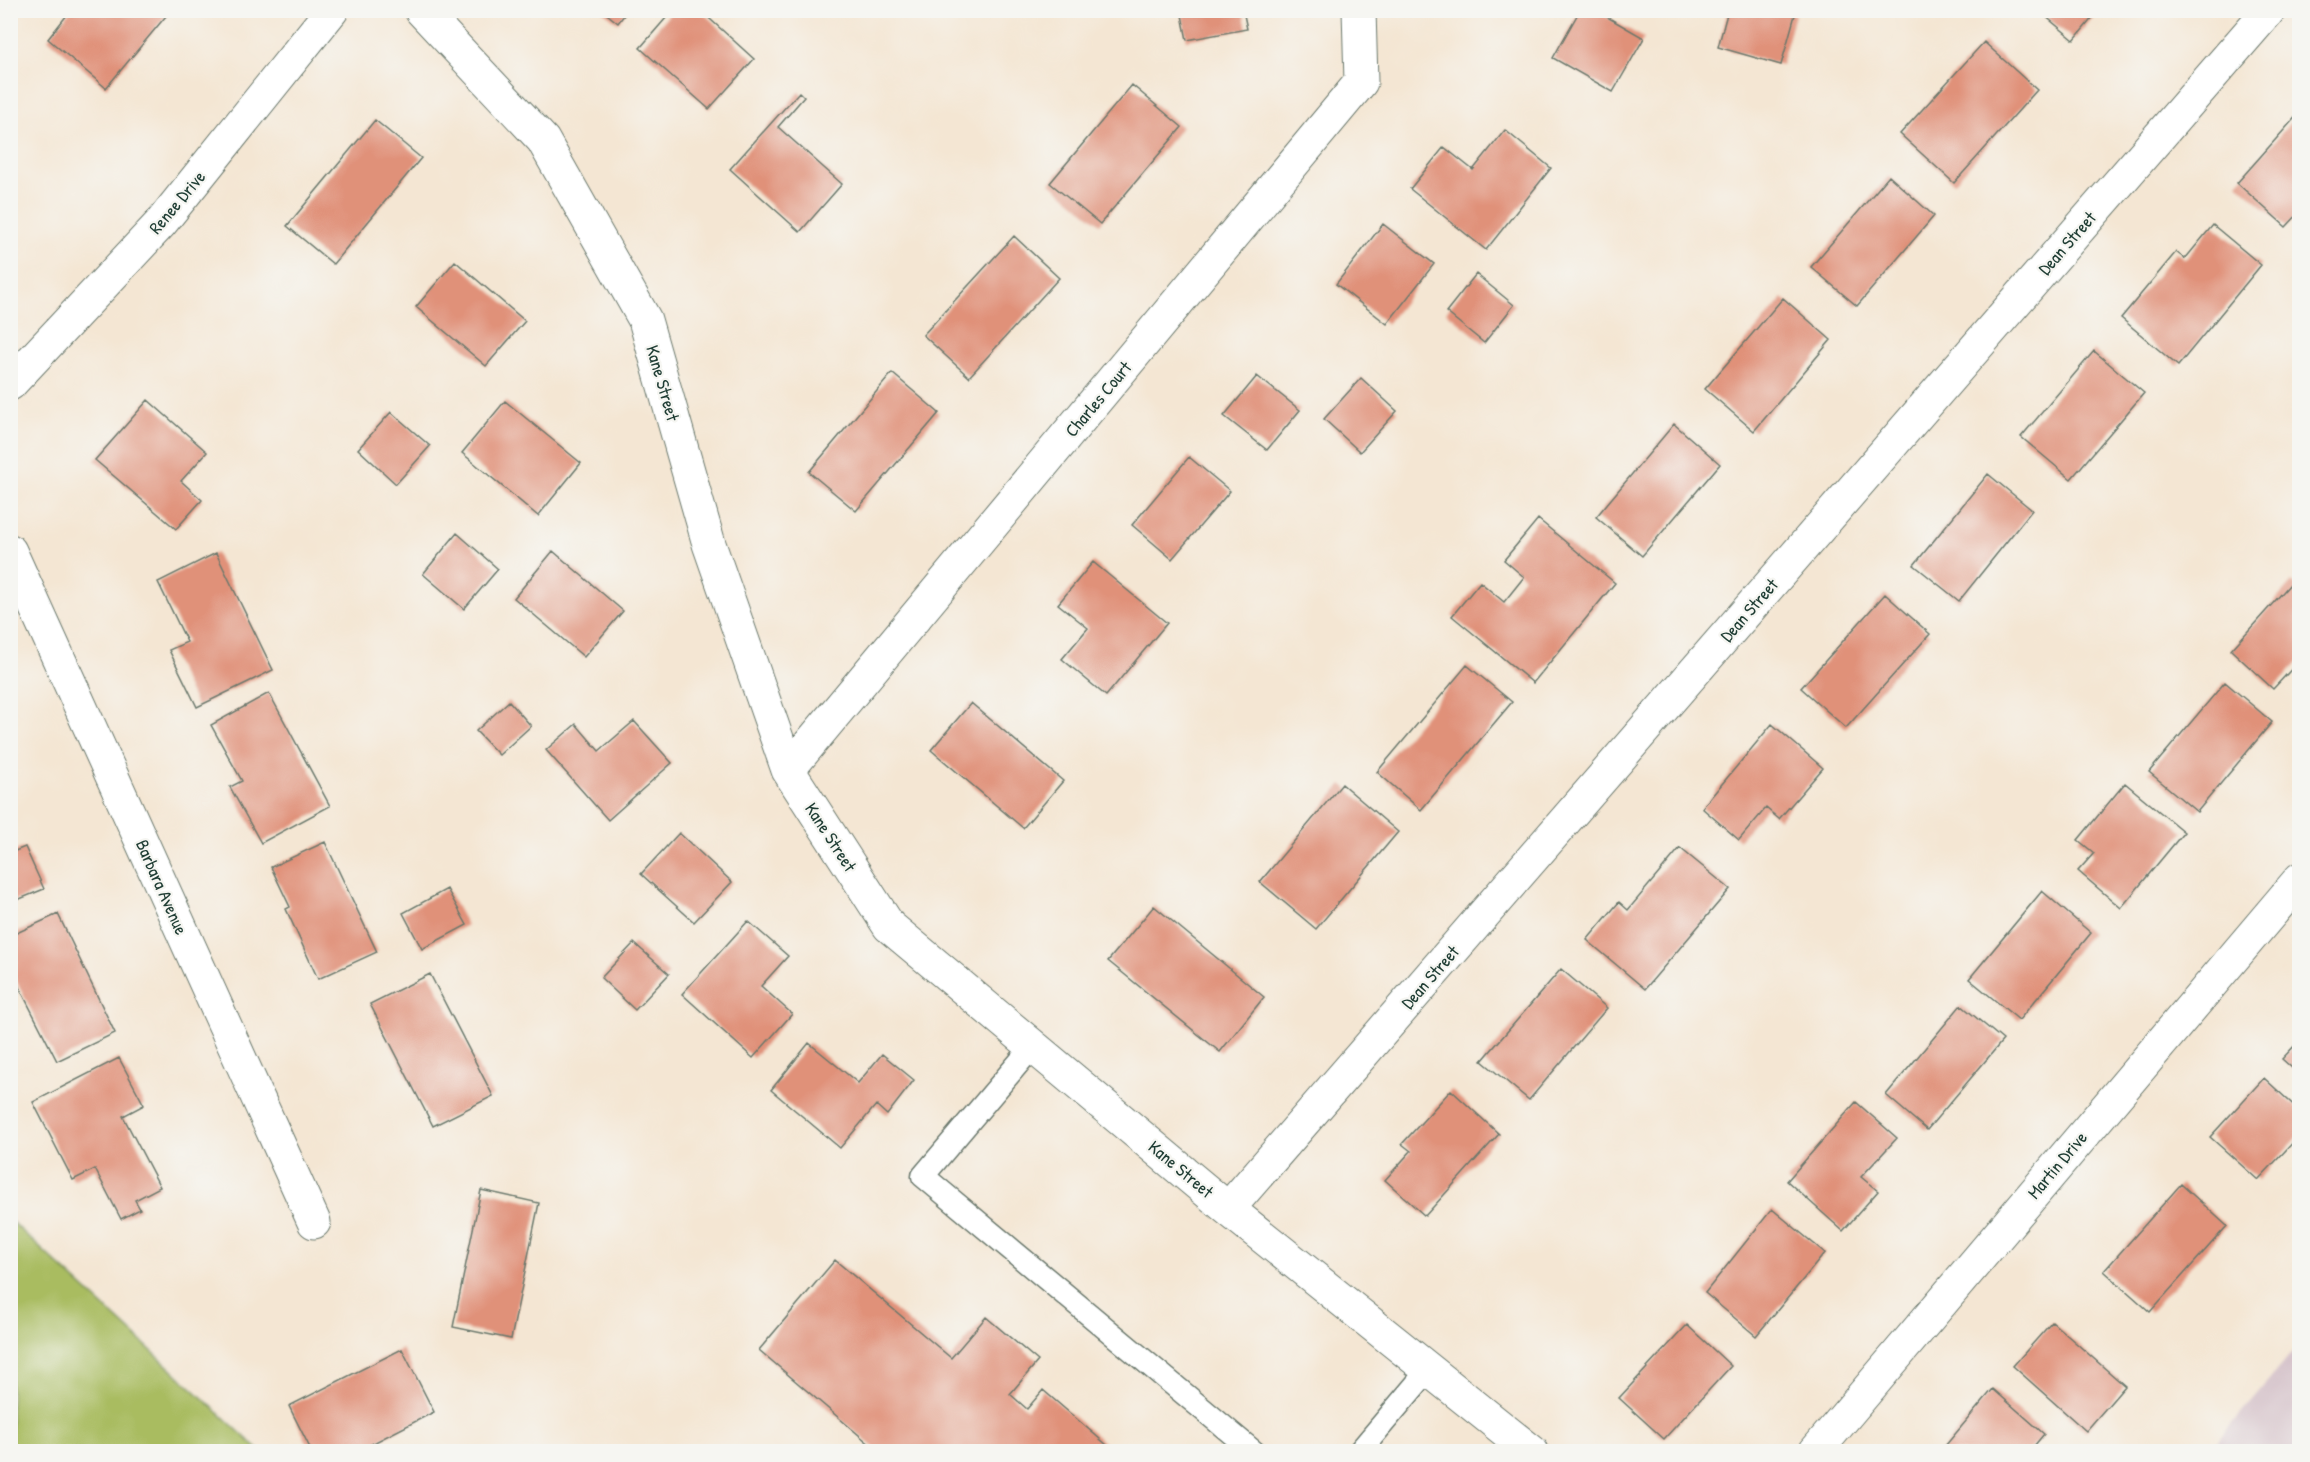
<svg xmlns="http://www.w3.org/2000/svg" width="2310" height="1462" viewBox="0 0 2310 1462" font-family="'Patrick Hand',sans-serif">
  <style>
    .industrial { fill: #d2bdc6 }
    .green { fill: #a9bc60; stroke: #647c4a; stroke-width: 1.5 }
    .building { fill: #e09179 }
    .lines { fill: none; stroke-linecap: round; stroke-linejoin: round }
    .service-casing { stroke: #6a786c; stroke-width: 25 }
    .minor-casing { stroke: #6a786c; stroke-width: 35 }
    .service { stroke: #fff; stroke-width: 22 }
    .minor { stroke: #fff; stroke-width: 33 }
    .labels { text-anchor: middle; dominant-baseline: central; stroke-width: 4.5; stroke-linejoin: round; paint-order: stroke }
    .street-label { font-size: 18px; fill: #1f3d34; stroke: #f6f6f2 }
  </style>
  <rect width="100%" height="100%" fill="#f6f6f2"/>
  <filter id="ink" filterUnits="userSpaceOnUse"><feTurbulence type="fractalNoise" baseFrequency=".0167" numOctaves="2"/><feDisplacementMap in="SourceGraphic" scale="12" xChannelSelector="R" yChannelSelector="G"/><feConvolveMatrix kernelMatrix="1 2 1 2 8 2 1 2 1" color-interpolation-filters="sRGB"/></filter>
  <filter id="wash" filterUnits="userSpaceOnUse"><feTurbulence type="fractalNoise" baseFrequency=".008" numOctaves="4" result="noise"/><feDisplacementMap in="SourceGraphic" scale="24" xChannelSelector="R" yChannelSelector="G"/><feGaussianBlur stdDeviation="1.35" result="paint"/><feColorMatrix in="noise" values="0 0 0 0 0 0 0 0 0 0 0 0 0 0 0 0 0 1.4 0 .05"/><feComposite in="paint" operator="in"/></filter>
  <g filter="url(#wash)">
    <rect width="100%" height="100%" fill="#f4e6d3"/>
    <path class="industrial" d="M2299 1344V1451H2209Z"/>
    <path class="green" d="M11 1221 260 1451H11Z"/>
    <g id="blocks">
      <path class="building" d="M71 10H171L106 88 48 39Z
        M602 10H628L618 23Z
        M673 10H700L754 59 709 109 640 48Z
        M1181 10H1243L1247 29 1187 40Z
        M1580 10H1595L1644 38 1613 92 1553 58Z
        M1728 10H1779L1795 15 1781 65 1718 47Z
        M2038 10H2099L2074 40Z
        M1984 42 2037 90 1954 183 1900 134Z
        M1132 85 1182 127 1100 224 1050 183Z
        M799 92 804 97 778 127 842 184 800 232 730 169Z
        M2300 112V212L2286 227 2237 183Z
        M375 120 421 158 333 264 287 226Z
        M1505 130 1551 168 1486 250 1410 189 1444 147 1473 170Z
        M1889 176 1934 216 1857 306 1811 267Z
        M1383 224 1434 264 1387 324 1336 284Z
        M2213 225 2261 265 2178 366 2121 318 2176 252 2185 259Z
        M1014 236 1059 278 969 377 923 335Z
        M455 261 525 321 486 366 416 307Z
        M1476 274 1514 305 1484 343 1446 312Z
        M1783 298 1831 340 1754 431 1705 389Z
        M2094 351 2144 393 2071 479 2021 437Z
        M892 373 939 413 856 511 809 472Z
        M1257 376 1300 410 1267 450 1224 416Z
        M1361 378 1397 411 1360 452 1324 419Z
        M148 400 207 452 181 481 202 500 176 529 95 460Z
        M505 401 581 463 538 516 462 453Z
        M391 412 430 446 396 484 358 449Z
        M1674 424 1720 464 1642 556 1596 517Z
        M1189 457 1230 491 1172 559 1132 525Z
        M1988 474 2032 510 1959 601 1914 565Z
        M1538 519 1615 583 1533 683 1452 616 1480 582 1504 602 1524 577 1504 560Z
        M457 533 498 569 464 609 423 574Z
        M553 551 623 611 584 657 514 598Z
        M216 553 273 670 197 707 169 650 187 642 158 582Z
        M1093 562 1167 623 1106 696 1062 659 1088 628 1058 604Z
        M2292 582 2300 589V660L2273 689 2231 650Z
        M1885 594 1930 634 1846 728 1801 688Z
        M1467 665 1512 702 1421 810 1377 772Z
        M2225 682 2272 722 2197 812 2149 772Z
        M269 693 330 806 261 843 230 787 242 781 211 725Z
        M509 701 531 726 499 755 476 731Z
        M971 703 1063 781 1023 828 931 750Z
        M634 721 672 763 608 820 546 750 576 724 599 751Z
        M1772 724 1823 768 1779 819 1766 808 1739 840 1702 808Z
        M2125 783 2184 832 2121 908 2078 871 2094 853 2078 840Z
        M1342 784 1398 832 1316 929 1260 882Z
        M679 833 732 882 694 922 641 874Z
        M325 842 377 952 318 979 286 909 290 907 271 867Z
        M25 847 44 889 10 903V853Z
        M1680 848 1730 889 1645 989 1587 940 1619 902 1628 910Z
        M447 889 467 925 422 949 403 913Z
        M2042 891 2091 933 2019 1020 1969 979Z
        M1154 906 1264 997 1220 1052 1108 961Z
        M58 914 115 1033 57 1061 10 969V936Z
        M748 921 788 956 761 986 792 1014 753 1058 682 994Z
        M634 943 669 974 635 1010 601 978Z
        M1561 969 1607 1008 1529 1100 1482 1061Z
        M430 974 493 1096 433 1126 370 1004Z
        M1961 1005 2003 1040 1927 1130 1886 1095Z
        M2300 1040V1075L2282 1059Z
        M809 1043 858 1083 882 1054 914 1080 887 1115 876 1105 840 1148 771 1090Z
        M119 1058 144 1105 123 1116 160 1187 135 1200 140 1209 121 1219 95 1169 73 1180 33 1102Z
        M2264 1078 2300 1111V1135L2258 1180 2210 1137Z
        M1451 1090 1499 1134 1425 1216 1385 1180 1411 1151 1402 1144Z
        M1856 1102 1897 1138 1861 1177 1878 1191 1843 1231 1787 1181Z
        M2181 1184 2227 1226 2150 1312 2104 1271Z
        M481 1190 539 1203 511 1339 453 1327Z
        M1772 1209 1825 1253 1756 1336 1705 1293Z
        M835 1260 951 1358 986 1317 1038 1361 1010 1394 1027 1409 1043 1390 1115 1452H879L759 1350Z
        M2052 1322 2125 1386 2086 1431 2013 1366Z
        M1687 1325 1731 1366 1664 1439 1619 1398Z
        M402 1349 434 1412 356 1452H312L289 1406Z
        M1993 1389 2044 1434 2029 1452H1940Z"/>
    </g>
  </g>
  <g filter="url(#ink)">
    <use href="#blocks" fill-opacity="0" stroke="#6a786c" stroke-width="1.5"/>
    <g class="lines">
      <defs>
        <path id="service" d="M1033 1046 923 1176 1254 1452
          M1359 1452 1429 1369"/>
        <path id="minor" d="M421 10 543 140 645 320 709 544 788 770 889 926 1228 1209 1532 1452
          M10 384 161 223 332 10
          M10 551 314 1222
          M788 770 1361 82 1359 10
          M1228 1209 2269 10
          M1815 1452 2300 879"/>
      </defs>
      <use href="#service" class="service-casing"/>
      <use href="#minor" class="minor-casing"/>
      <use href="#service" class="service"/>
      <use href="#minor" class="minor"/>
    </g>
  </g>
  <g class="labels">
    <g class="street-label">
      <text transform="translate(177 202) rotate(-50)">Renee Drive</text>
      <text transform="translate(2067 243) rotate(-49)">Dean Street</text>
      <text transform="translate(663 383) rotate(74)">Kane Street</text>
      <text transform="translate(1098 399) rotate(-50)">Charles Court</text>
      <text transform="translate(1749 610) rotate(-49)">Dean Street</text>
      <text transform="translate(831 837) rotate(57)">Kane Street</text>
      <text transform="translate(162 887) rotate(66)">Barbara Avenue</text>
      <text transform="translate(1430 977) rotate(-49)">Dean Street</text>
      <text transform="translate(2057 1165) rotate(-50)">Martin Drive</text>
      <text transform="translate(1181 1169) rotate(40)">Kane Street</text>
    </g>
  </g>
  <rect width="2310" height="1462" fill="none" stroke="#f6f6f2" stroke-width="36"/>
</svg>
